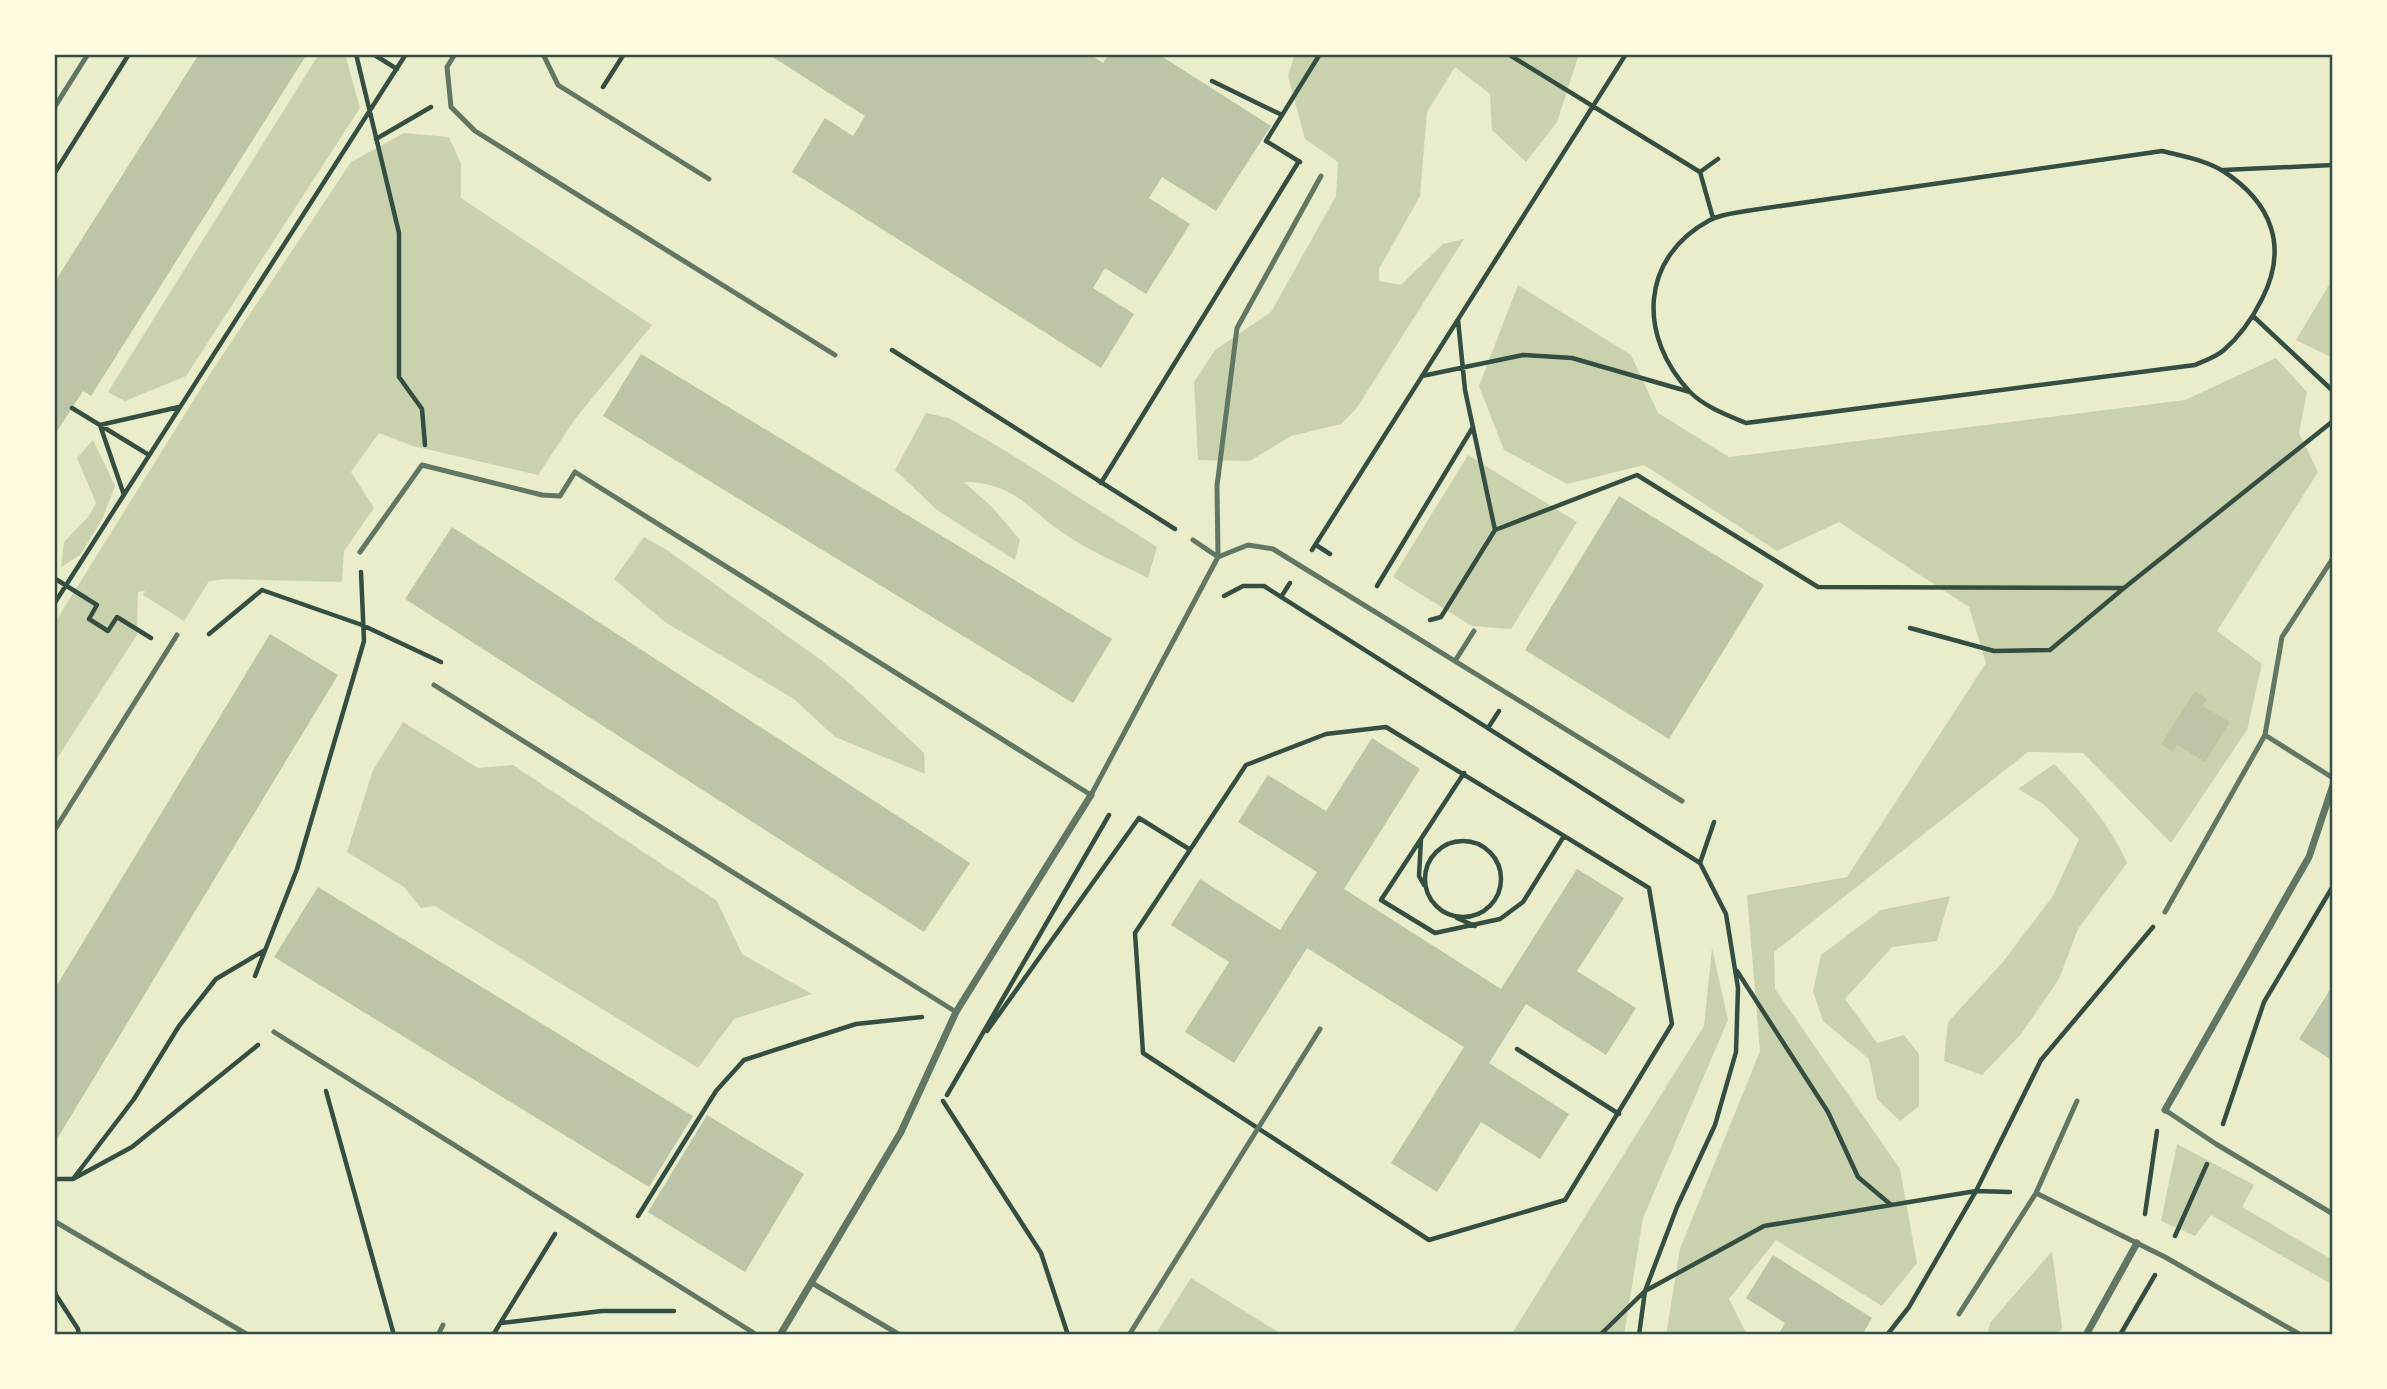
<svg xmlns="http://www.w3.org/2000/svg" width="2387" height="1389" viewBox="0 0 2387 1389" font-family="Commissioner,sans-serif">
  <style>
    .green { fill: #cad2ad }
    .building { fill: #bcc5a7 }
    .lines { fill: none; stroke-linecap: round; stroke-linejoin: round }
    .path { stroke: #344e41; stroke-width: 4.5 }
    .service { stroke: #617663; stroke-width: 5 }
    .minor { stroke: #617663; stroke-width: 7 }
    .neatline { fill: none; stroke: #344e41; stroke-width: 2.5 }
  </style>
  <rect width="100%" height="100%" fill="#e9edc9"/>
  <path class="green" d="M319 54H345L360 108 186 376 125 401 108 392Z
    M1295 54H1579L1557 122 1526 162 1492 130 1490 94 1455 67 1427 112 1420 196 1379 269V281L1401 285 1443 244 1464 239 1356 409 1341 424 1291 436 1250 461 1198 460 1194 382 1215 350 1271 312 1336 196 1338 162 1305 139 1288 76Z
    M404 133 449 137 461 164V198L652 325 575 419 538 475 413 446 379 433 351 472 374 508 344 551 342 582 226 579 209 581 184 621 143 595 145 591 138 592 137 635 54 763V624L210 374 351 162Z
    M2333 278V358L2296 340Z
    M1518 285 1631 355 1658 413 1729 457 2185 400 2276 358 2307 392 2299 433 2318 472 2217 631 2262 664 2247 730 2171 843 2083 753 2028 752 1774 952 1775 989 1900 1169 1917 1263 1882 1306 1776 1240 1729 1299 1747 1335H1666L1680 1249 1760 1051 1747 895 1847 877 1986 663 1969 607 1839 522 1777 551 1644 465 1567 484 1504 450 1479 386Z
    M926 413 949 418 1004 450 1157 547 1148 578C1121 564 1091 552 1066 535 1028 510 1015 482 964 482L992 507 1020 540 1015 560 937 510 895 470Z
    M93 440 115 486 102 520 80 555 61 567 64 542 89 516 96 503 77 458Z
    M1468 455 1577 522 1511 629 1472 626 1393 577Z
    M644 537 667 550 821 660 848 682 924 753 925 774 835 737 794 699 665 622 614 579Z
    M403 722 478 768 513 765 717 901 742 954 812 994 734 1019 698 1068 435 906 421 908 404 887 347 852 373 770Z
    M2054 764C2083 794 2110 824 2127 863L2078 929 2059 979 2021 1034 1982 1075 1944 1061 1948 1022 2003 962 2053 896 2079 839 2042 803 2018 789Z
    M1950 896 1937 941 1892 947 1845 999 1877 1043 1904 1035 1919 1054V1106L1900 1121 1877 1099 1869 1059 1823 1021 1813 991 1821 955 1881 910Z
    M1712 948 1728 1020 1643 1218 1624 1335H1511L1704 1026Z
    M2177 1144 2254 1185 2242 1207 2333 1260V1285L2211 1215 2195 1236 2161 1221Z
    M2052 1251 2062 1328 2058 1335H1987L1990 1323Z
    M1191 1278 1283 1335H1155Z"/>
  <path class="building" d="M199 54H307L91 396 83 391 54 436V283Z
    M768 54H1089L1103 63 1109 54H1158L1271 126 1216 211 1162 177 1149 198 1190 224 1146 294 1105 268 1093 288 1134 314 1101 368 792 172 825 118 853 136 865 116Z
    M641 354 1112 639 1073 703 603 416Z
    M1619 496 1764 585 1669 739 1525 650Z
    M452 527 970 863 924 932 405 599Z
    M270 634 338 675 54 1144V990Z
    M2195 691 2207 699 2203 706 2230 722 2205 762 2177 745 2173 752 2161 744Z
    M1372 738 1420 769 1344 889 1501 989 1577 869 1624 898 1577 971 1636 1008 1606 1055 1526 1004 1489 1063 1569 1114 1540 1159 1481 1122 1437 1192 1391 1163 1464 1047 1307 948 1234 1063 1185 1032 1229 962 1171 925 1200 879 1280 930 1317 872 1238 822 1268 775 1326 811Z
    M318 887 693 1116 649 1187 274 957Z
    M2333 985V1061L2299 1039Z
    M707 1115 804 1174 745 1272 648 1212Z
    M1773 1255 1872 1318 1862 1335H1778L1785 1323 1746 1298Z"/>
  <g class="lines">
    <path class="path" d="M356 54 399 233V377L422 409 425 445
      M373 54 397 69
      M1508 54 1700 172 1718 159
      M1212 81 1282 115
      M603 87 624 54
      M376 139 431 107
      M2162 151C2182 156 2205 160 2223 171 2271 202 2289 246 2262 299 2253 317 2240 336 2224 350 2216 357 2204 361 2195 365L1746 423C1727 415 1705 407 1690 392 1638 337 1639 258 1710 220 1721 214 1735 213 1746 211Z
      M1300 162 1266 141 1320 54
      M2223 170 2333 165
      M1700 172 1713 218
      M54 174 129 54
      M2253 316 2333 391
      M892 350 1175 529
      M1422 376 1523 355 1572 358 1690 392
      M72 408 149 455
      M1101 483 1299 161
      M124 495 100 425 179 407
      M1495 530 1637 475 1818 587 2124 588 2333 421
      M1316 545 1330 554
      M1312 550 1626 54
      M54 578 97 605 89 619 108 631 117 617 151 638
      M1377 586 1473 427
      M1224 596 1243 586H1264L1700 863
      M1281 597 1290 583
      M54 604 406 54
      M1430 620 1441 617 1495 530 1465 390 1458 320
      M1910 628 1994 651 2050 650 2124 588
      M209 634 262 590 362 625 441 662
      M1386 727 1649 888 1672 1024 1565 1200 1429 1240 1143 1053 1135 933 1246 765 1326 734Z
      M1488 728 1499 711
      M1464 773 1381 900 1435 933 1500 919 1523 902 1564 836
      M1421 839 1419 876 1424 885
      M1425 879a38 38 0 1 1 76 0a38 38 0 1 1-76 0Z
      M1457 918 1475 926
      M1737 971 1828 1112 1858 1177 1890 1204
      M255 976 297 869 364 641 361 572
      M987 1031 1139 818 1189 849
      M1517 1049 1619 1114
      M326 1091 394 1335
      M947 1095 1109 815
      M943 1101 1041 1253 1068 1335
      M2223 1124 2264 1002 2333 886
      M54 1179H73L132 1147 258 1045
      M73 1179 134 1099 179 1026 216 979 265 950
      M2145 1214 2157 1131
      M638 1216 716 1091 744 1060 856 1024 922 1017
      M2175 1236 2207 1164
      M54 1288 56 1295 78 1329 79 1335
      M501 1323 602 1311H674
      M493 1335 555 1234
      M1600 1335 1645 1291 1764 1226 1976 1191 2010 1192
      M1639 1335 1645 1291 1677 1207 1715 1125 1736 1052 1738 988 1726 914 1700 863 1714 822
      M1887 1335 1909 1307 1976 1191 2041 1060 2153 927
      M2120 1335 2155 1275"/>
    <path class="service" d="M455 54 447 67 451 107 475 131 835 355
      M543 54 558 85 709 179
      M54 108 88 54
      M1193 540 1218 557
      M360 552 422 465 542 495 560 496 575 472 1091 795 1218 557 1217 486 1237 328 1321 176
      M1218 557 1248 545 1273 549 1682 801
      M2333 558 2282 637 2265 735 2333 778
      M1455 661 1474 631
      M434 685 956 1012
      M54 831 177 635
      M2165 912 2265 735
      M274 1032 757 1335
      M2165 1110 2216 1144 2333 1214
      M2036 1193 2165 1257 2301 1335
      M54 1221 248 1335
      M812 1283 900 1335
      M1959 1314 2036 1193 2077 1101
      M438 1335 443 1325
      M1129 1335 1320 1029"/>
    <path class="minor" d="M2165 1110 2309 857 2333 785
      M780 1335 901 1132 956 1012 1091 795
      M2086 1335 2137 1243"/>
  </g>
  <rect width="2387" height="1389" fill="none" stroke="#fefae0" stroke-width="112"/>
  <rect x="56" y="56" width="2275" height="1277" class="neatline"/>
</svg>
